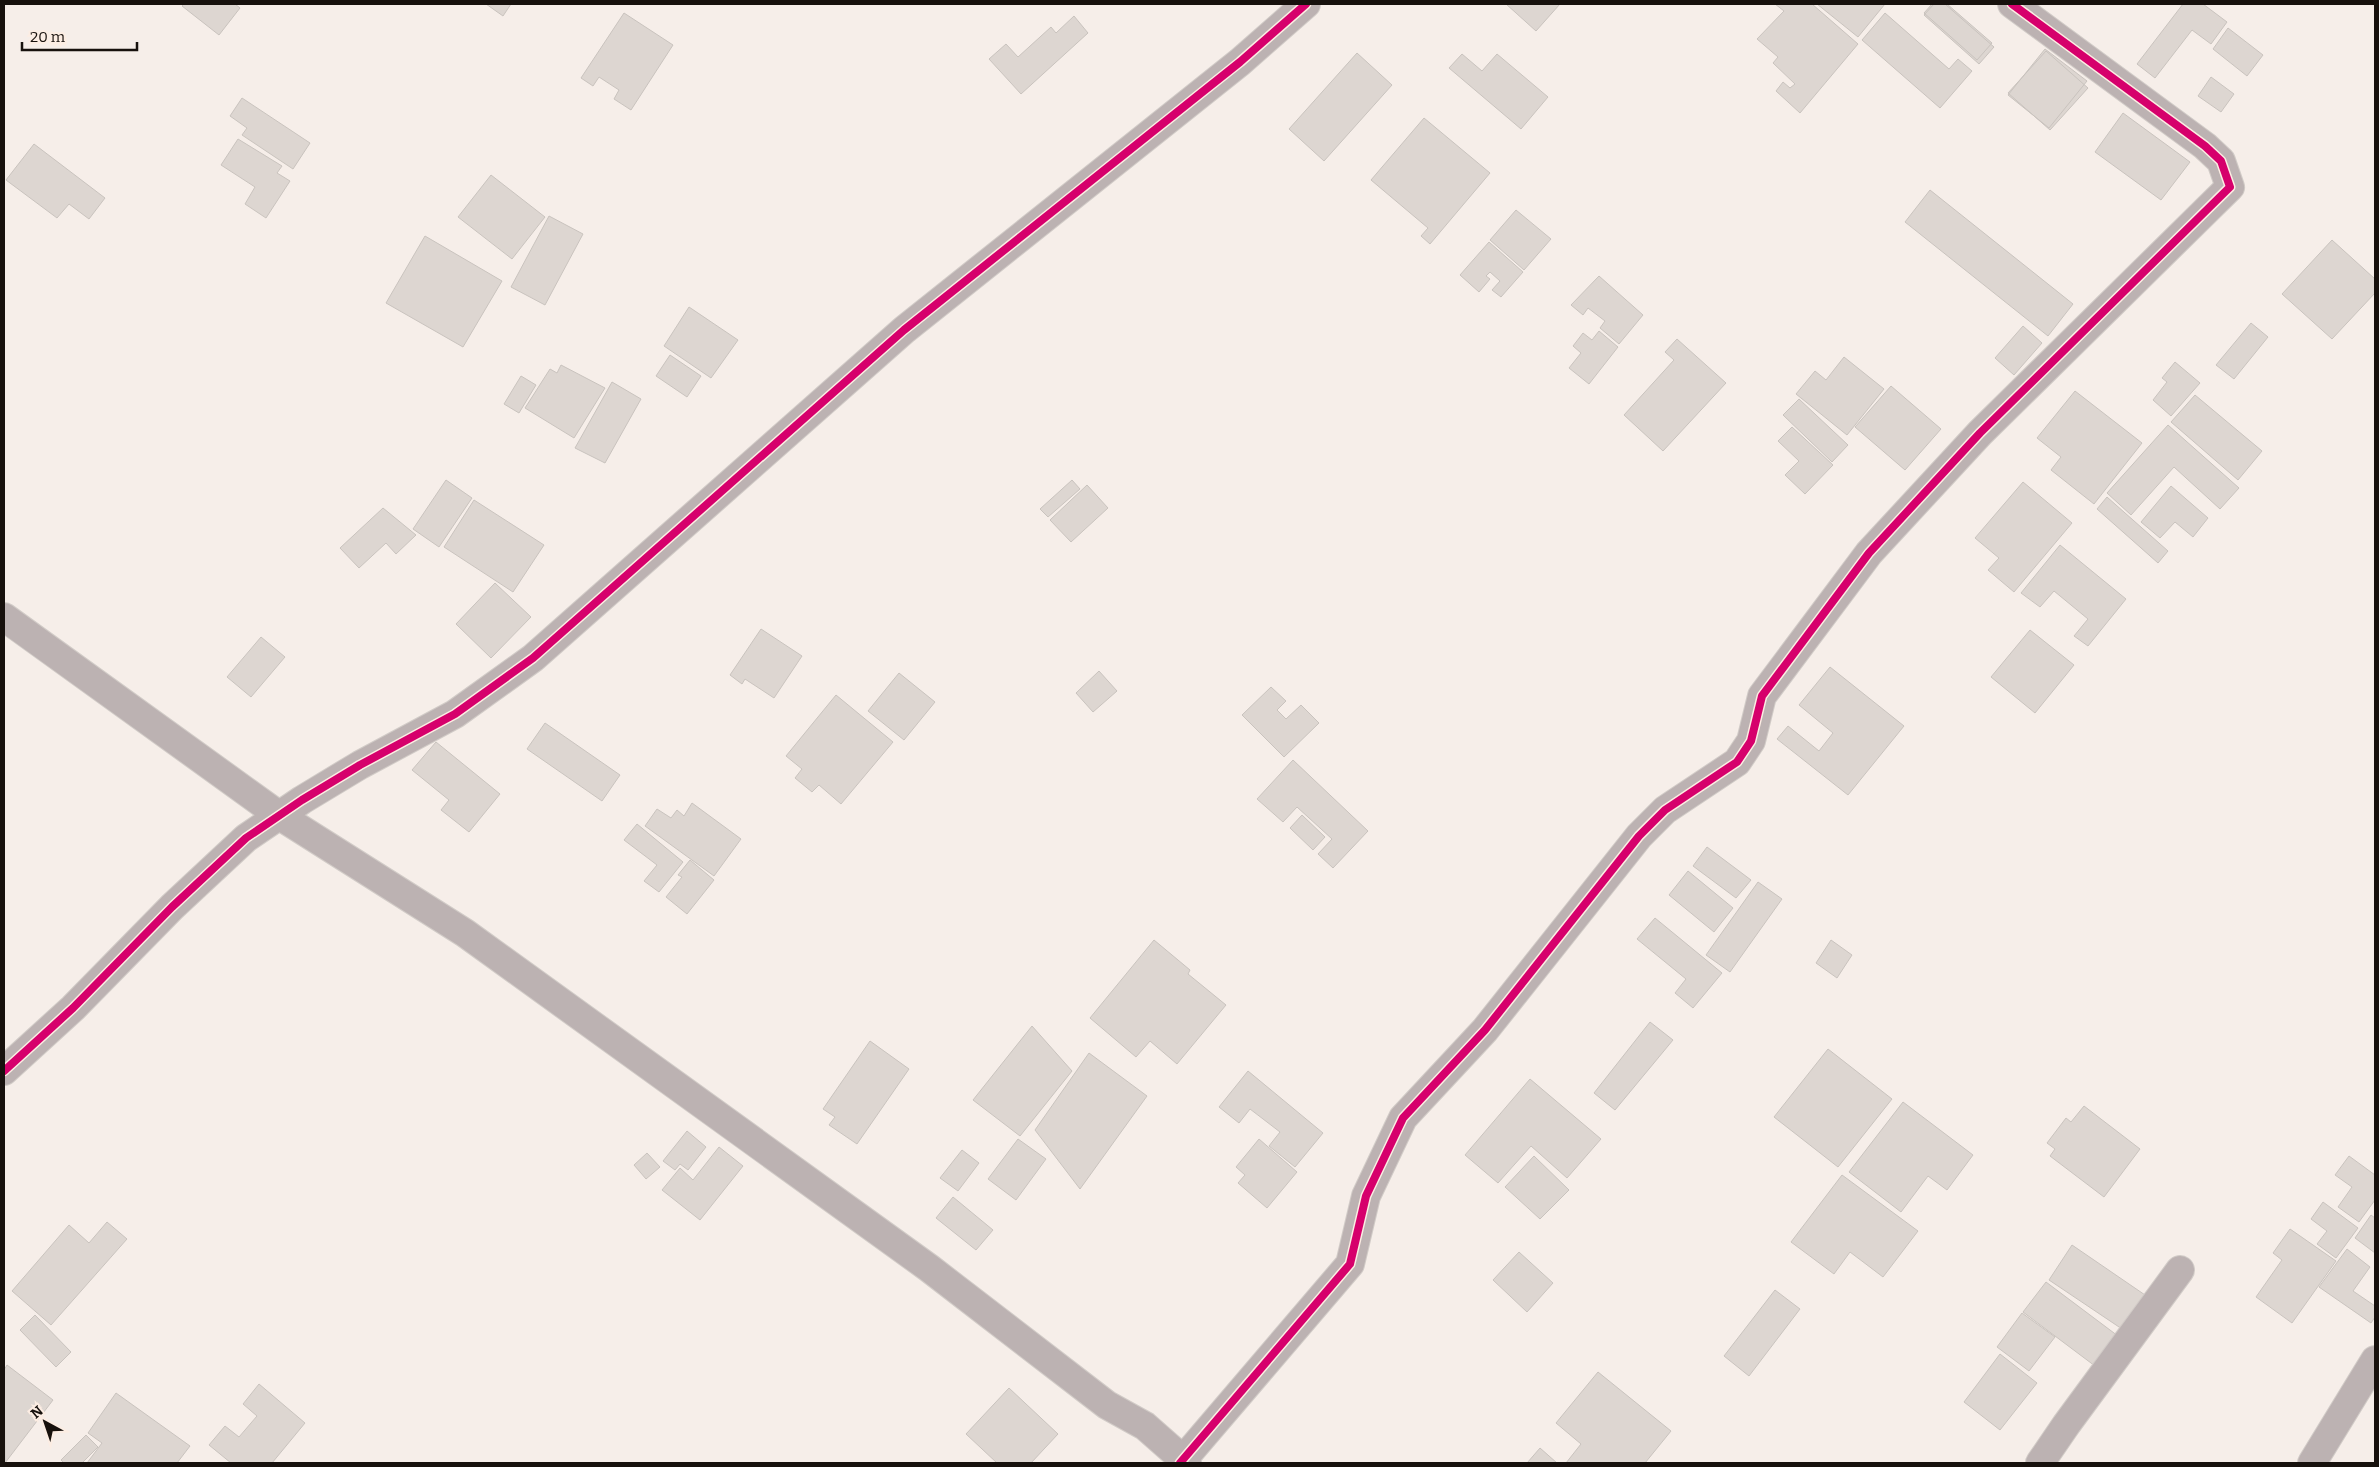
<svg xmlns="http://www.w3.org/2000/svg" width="2379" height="1467" viewBox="0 0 2379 1467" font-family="Bitter,serif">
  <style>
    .building { fill: #ddd6d1; stroke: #c9c3be }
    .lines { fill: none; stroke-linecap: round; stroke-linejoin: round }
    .street-casing { stroke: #d1cbc7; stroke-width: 30 }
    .street { stroke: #bcb2b2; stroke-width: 28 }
    .cycleway-casing { stroke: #fcede3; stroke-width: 11 }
    .cycleway { stroke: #d6006c; stroke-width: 8 }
  </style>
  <rect width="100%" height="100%" fill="#f6eee9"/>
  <path class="building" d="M184 4H235L240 8 219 35 182 6Z
    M486 4H511L503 16Z
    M1506 4H1560L1536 31Z
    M1775 4H1812L1858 44 1800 113 1776 91 1783 82 1790 88 1795 84 1773 63 1778 57 1757 39 1784 11Z
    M1817 4H1885L1858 37Z
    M1932 4H1947L1992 43 1977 60 1924 13Z
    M1934 4H1945L1994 47 1979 64 1924 15Z
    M2183 4H2203L2227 22 2211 44 2192 30 2155 78 2137 64Z
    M624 13 673 45 631 110 614 99 619 90 599 77 593 86 581 78Z
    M1885 13 1949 69 1958 59 1972 71 1940 108 1862 40Z
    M1074 16 1088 33 1021 94 989 59 1006 44 1018 57 1051 27 1056 33Z
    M2228 28 2263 55 2247 76 2213 49Z
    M2045 49 2087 81 2049 128 2008 95Z
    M2046 51 2088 88 2050 130 2008 93Z
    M1357 53 1392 85 1324 161 1289 129Z
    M1462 54 1482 71 1497 54 1548 97 1521 129 1449 68Z
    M2211 77 2234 94 2221 112 2198 96Z
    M242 98 310 143 293 169 242 135 247 128 230 116Z
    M2123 113 2190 162 2161 200 2095 152Z
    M1424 118 1490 173 1430 244 1421 236 1428 228 1371 180Z
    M238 139 282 166 277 173 290 181 266 218 245 204 255 187 221 165Z
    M34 144 105 198 89 219 69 204 57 218 6 180Z
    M491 175 545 217 512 259 458 217Z
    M1930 190 2073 304 2048 336 1905 222Z
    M1516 210 1551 239 1524 270 1490 240Z
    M549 216 583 234 545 305 511 287Z
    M425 236 502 281 463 347 386 303Z
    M2332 240 2375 279V293L2332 339 2282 294Z
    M1489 242 1523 272 1501 297 1492 290 1500 281 1490 272 1486 276 1490 279 1479 292 1460 275Z
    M1599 276 1643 315 1619 344 1600 328 1605 321 1588 308 1583 315 1571 305Z
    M689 307 738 340 711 378 664 346Z
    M2251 323 2268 337 2234 379 2216 365Z
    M2023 326 2042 343 2014 375 1995 358Z
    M1599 331 1618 347 1589 384 1569 368 1581 353 1573 346 1583 333 1592 340Z
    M1677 339 1726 383 1663 451 1624 415 1674 360 1665 352Z
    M670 355 701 376 687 397 656 376Z
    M1844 357 1884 389 1847 435 1796 394 1815 371 1826 380Z
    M2175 362 2200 383 2171 416 2153 400 2167 382 2162 378Z
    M561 365 605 388 574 438 525 408 550 369 557 373Z
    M521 376 536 385 519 413 504 404Z
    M612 382 641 399 605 463 575 448Z
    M1891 386 1941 429 1905 470 1855 427Z
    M2075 391 2142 443 2094 504 2051 470 2061 457 2037 438Z
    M2195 395 2262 451 2238 480 2171 422Z
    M1799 399 1848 445 1832 462 1783 415Z
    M2168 425 2239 488 2220 509 2174 467 2131 515 2107 493Z
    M1792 427 1833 465 1805 494 1785 475 1799 461 1778 441Z
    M446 480 472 498 439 547 413 529Z
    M1072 480 1080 489 1048 517 1040 509Z
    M2023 482 2072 523 2014 592 1988 570 1999 558 1975 538Z
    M1087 485 1108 508 1071 542 1050 520Z
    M2171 486 2208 518 2193 537 2175 522 2160 538 2141 522Z
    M2107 497 2168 551 2158 563 2097 509Z
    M474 500 544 545 513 592 444 547Z
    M383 508 416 535 396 554 386 543 359 568 340 548Z
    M2060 545 2126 599 2088 646 2074 636 2088 619 2054 591 2040 607 2021 593Z
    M495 583 531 617 491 658 456 624Z
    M761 629 802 656 774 698 745 679 742 684 730 675Z
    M2030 630 2074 665 2035 713 1991 677Z
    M261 637 285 657 251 697 227 677Z
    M1830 667 1904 726 1848 795 1777 739 1788 726 1819 751 1833 733 1799 705Z
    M1099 671 1117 691 1093 712 1076 693Z
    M899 673 935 702 904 740 868 711Z
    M1271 687 1286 701 1277 710 1286 719 1301 705 1319 723 1284 757 1242 715Z
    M836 695 893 742 841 804 819 785 812 792 795 778 802 769 786 756Z
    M545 723 620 775 602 801 527 749Z
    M436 742 500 794 469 832 441 810 449 800 412 770Z
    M1293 760 1368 831 1333 868 1318 854 1332 839 1297 807 1283 822 1257 799Z
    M692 803 741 839 714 876 645 826 657 809 671 818 677 810 684 816Z
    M1302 815 1325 837 1313 850 1290 828Z
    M637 824 683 862 659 892 644 881 657 865 624 840Z
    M1707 847 1751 880 1736 898 1693 866Z
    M690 860 714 880 687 914 666 897 682 877 678 875Z
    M1688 871 1733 908 1714 932 1669 895Z
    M1758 882 1782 899 1730 972 1706 955Z
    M1655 918 1722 973 1693 1008 1675 993 1686 979 1637 939Z
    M1154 940 1190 970 1188 974 1226 1005 1177 1064 1150 1041 1136 1057 1090 1018Z
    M1831 940 1852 955 1837 978 1816 963Z
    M1650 1022 1673 1040 1615 1110 1594 1093Z
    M1032 1026 1072 1071 1020 1136 973 1100Z
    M870 1041 909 1069 857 1144 829 1125 835 1117 823 1109Z
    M1828 1049 1892 1099 1838 1167 1774 1117Z
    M1089 1053 1147 1096 1080 1189 1035 1130Z
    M1248 1071 1323 1133 1295 1167 1269 1146 1280 1132 1250 1109 1239 1123 1219 1107Z
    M1530 1079 1601 1139 1567 1178 1531 1146 1498 1183 1465 1155Z
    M1903 1102 1973 1155 1947 1190 1928 1176 1901 1212 1849 1172Z
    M2084 1106 2140 1149 2104 1197 2050 1156 2055 1149 2047 1143 2066 1118 2071 1122Z
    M687 1131 706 1147 688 1170 680 1164 675 1170 663 1161Z
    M1018 1139 1046 1159 1016 1200 988 1179Z
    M1259 1139 1297 1172 1267 1208 1238 1183 1245 1175 1236 1167Z
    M719 1147 743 1166 700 1220 662 1190 680 1168 693 1180Z
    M962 1150 979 1163 958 1191 940 1178Z
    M647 1153 660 1167 646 1179 634 1165Z
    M1534 1156 1569 1190 1540 1219 1505 1187Z
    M2349 1156 2375 1175V1200L2359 1222 2338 1207 2352 1187 2335 1175Z
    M1842 1175 1918 1231 1883 1277 1850 1252 1834 1274 1791 1242Z
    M953 1197 993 1230 976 1250 936 1218Z
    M2323 1202 2358 1228 2336 1258 2317 1244 2327 1231 2311 1219Z
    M2371 1215 2375 1218V1253L2355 1238Z
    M107 1222 127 1239 51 1325 12 1291 69 1225 89 1243Z
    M2290 1229 2336 1261 2292 1323 2256 1297 2282 1260 2273 1253Z
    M2072 1245 2148 1297 2125 1331 2049 1280Z
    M2347 1249 2370 1267 2353 1291 2375 1306V1317L2371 1323 2319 1287Z
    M1519 1252 1553 1283 1527 1312 1493 1280Z
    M2046 1282 2118 1336 2095 1366 2023 1312Z
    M1775 1290 1800 1309 1749 1376 1724 1356Z
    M2022 1313 2055 1337 2029 1371 1997 1347Z
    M35 1315 71 1352 56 1367 20 1330Z
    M2000 1354 2037 1383 2000 1430 1964 1402Z
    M7 1365 53 1400 5 1463 4 1370Z
    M1598 1372 1671 1431 1645 1463H1566L1581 1444 1556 1423Z
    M259 1384 305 1423 272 1463H231L209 1445 225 1426 239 1437 257 1416 243 1404Z
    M1009 1388 1058 1434 1031 1463H997L966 1434Z
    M116 1393 190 1446 177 1463H87L102 1443 88 1433Z
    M86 1435 98 1447 82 1463H64L61 1460Z
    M1540 1448 1557 1463H1527Z"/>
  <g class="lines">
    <defs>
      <path id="street" d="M4 617 280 816 465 933 929 1268 1107 1405 1145 1426 1187 1463
        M4 1071 73 1008 172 907 246 838 302 800 360 765 455 714 533 658 904 330 1240 62 1306 4
        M1180 1463 1350 1264 1366 1196 1403 1118 1485 1030 1639 836 1665 810 1737 762 1751 741 1762 696 1869 553 1980 433 2230 187 2221 161 2205 146 2012 4
        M2040 1463 2066 1425 2180 1270
        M2312 1463 2375 1360"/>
    </defs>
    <use href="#street" class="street-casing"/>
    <use href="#street" class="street"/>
    <defs>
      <path id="cycleway" d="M4 1071 73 1008 172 907 246 838 302 800 360 765 455 714 533 658 904 330 1240 62 1306 4
        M1180 1463 1350 1264 1366 1196 1403 1118 1485 1030 1639 836 1665 810 1737 762 1751 741 1762 696 1869 553 1980 433 2230 187 2221 161 2205 146 2012 4"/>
    </defs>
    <use href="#cycleway" class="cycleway-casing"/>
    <use href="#cycleway" class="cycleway"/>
  </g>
  <rect width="2379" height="1467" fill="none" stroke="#17110d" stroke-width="10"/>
  <g transform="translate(45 1422) rotate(320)" stroke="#fcede3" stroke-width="4" paint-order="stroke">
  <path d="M0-4L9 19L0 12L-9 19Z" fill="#17110d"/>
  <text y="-8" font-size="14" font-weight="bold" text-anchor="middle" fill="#17110d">N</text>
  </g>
  <path d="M22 42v8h115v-8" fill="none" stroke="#17110d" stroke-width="2.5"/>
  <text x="30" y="42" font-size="15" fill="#17110d" stroke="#fcede3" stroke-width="4" paint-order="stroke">20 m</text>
</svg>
